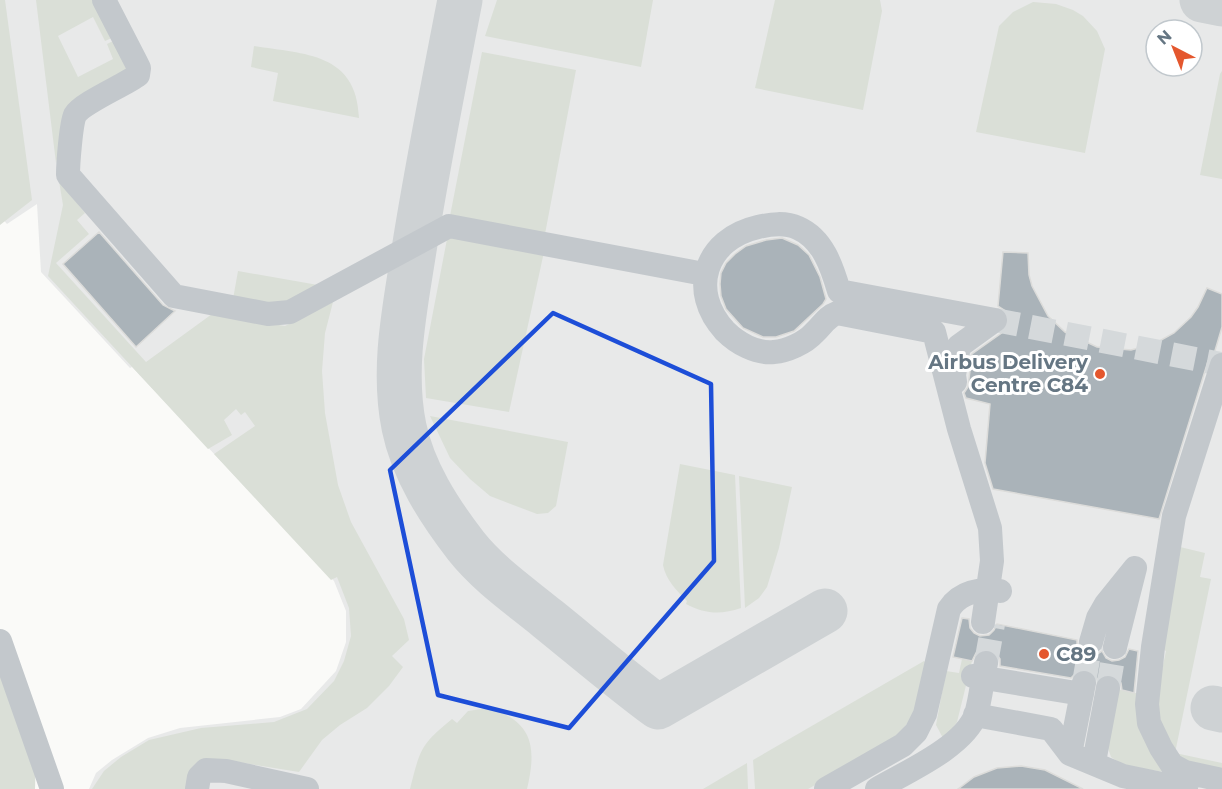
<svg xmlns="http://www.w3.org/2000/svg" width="1222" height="789" viewBox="0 0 1222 789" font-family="Montserrat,sans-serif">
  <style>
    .built { fill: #e8e9e9; fill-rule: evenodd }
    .green { fill: #dadfd7 }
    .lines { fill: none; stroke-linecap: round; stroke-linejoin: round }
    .taxiway { stroke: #ced2d4; stroke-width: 45 }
    .building { fill: #aab3b9; stroke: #dcdcda; stroke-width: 1.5 }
    .minor-tunnel { stroke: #d5d9db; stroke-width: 24; stroke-dasharray: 24 12; stroke-linecap: butt }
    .minor { stroke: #c3c8cc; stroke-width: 24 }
    .marked { fill: none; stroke: #1d4ed8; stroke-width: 4.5; stroke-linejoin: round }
    .poi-dot { fill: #e4572e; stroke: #fff; stroke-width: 2 }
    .labels { text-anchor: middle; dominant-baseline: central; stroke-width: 6; stroke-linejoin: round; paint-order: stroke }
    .poi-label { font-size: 20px; font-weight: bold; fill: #657683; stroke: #fff; text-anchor: end }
  </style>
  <rect width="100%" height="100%" fill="#fafaf8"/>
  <path class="built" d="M0 0H1222V789H89L96 773 112 760 148 738 180 728 280 717 301 709 336 671 346 642V611L334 581 132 367 130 368 41 272 37 204 7 224 0 216ZM1156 30H1192V66H1156Z"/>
  <path class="green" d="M0 0H5L32 200 0 225Z
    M36 0H96L114 37 105 41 93 17 58 36 78 77 113 59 107 44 115 40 129 71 69 106 56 163Z
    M497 0H653L641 67 485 36Z
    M775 0H880L882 11 863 110 755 88Z
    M1033 2 1056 4 1073 10 1083 16 1097 31 1105 49 1085 153 976 132 999 26 1013 12Z
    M254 46C305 54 357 53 359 118L273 101 278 73 251 67Z
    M482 52 576 70 545 234 450 216Z
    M1222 71V179L1200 175 1220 74Z
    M59 181 85 213 77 220 89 234 56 263 146 362 212 314 285 326 333 302 325 333 322 371 325 413 338 485 351 522 404 619 409 640 392 656 403 667 389 686 367 708 340 725 322 740 299 772 219 759 189 789H92L104 771 121 757 149 740 201 728 274 722 307 709 334 681 344 661 351 636 349 608 337 577 331 580 214 454 255 426 245 412 241 415 236 409 224 420 232 435 208 449 48 276 63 205Z
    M448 234 544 252 509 412 426 398 424 359Z
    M238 271 318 285 281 307 233 299Z
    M430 416 568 442 556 506 548 513 537 514 490 496 470 479 450 458Z
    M680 464 735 475 741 608C721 615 705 614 686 604L687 601C676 590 666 580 663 565Z
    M739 476 792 487 779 548 767 587 759 598 745 608Z
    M1180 547 1205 553 1200 577 1211 579 1175 753 1222 763V772L1184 765 1165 743 1155 702 1166 651 1159 647Z
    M962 659 972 661 957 722 944 740 936 725 946 671 959 673Z
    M924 661 929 667 920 699 909 721 895 740 808 789H755L753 760Z
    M0 666 36 753 35 789H0Z
    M1112 688 1140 694 1165 772 1124 766 1111 757 1107 745Z
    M488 708C533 721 537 747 527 789H410C420 750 420 745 452 719L457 723 468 711Z
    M747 763 748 789H703Z"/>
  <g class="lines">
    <path class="taxiway" d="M460 0C444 83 427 167 414 250 405 308 392 368 404 427 413 471 439 511 466 546 489 575 520 596 548 619 584 648 620 679 658 707L825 611
      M1202 0 1222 4
      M1213 708 1222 710"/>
  </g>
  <path class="building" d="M99 232 163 305 175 311 136 347 63 264Z
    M782 238 798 245 809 255 820 277 826 299 823 304 794 331 776 337H763L743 328 726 309 721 296 720 284 721 273 726 263 735 254 746 246 766 240Z
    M1003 252 1028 253 1029 275 1032 286 1048 316 1065 332 1097 347 1131 350 1154 344 1174 333 1191 317 1198 307 1207 288 1222 294V327L1214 354 1208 361 1159 519 993 489 985 463 990 404 966 398 964 393 968 387 972 354 1003 332 1009 323 1007 312 998 306Z
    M962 618 969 619 970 628 974 633 980 636 989 635 994 630 997 624 1077 640V646L1081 652 1088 656H1094L1102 651 1106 658 1112 661 1119 660 1125 657 1129 649 1138 651 1134 693 1122 690 1121 683 1117 677 1111 674H1104L1097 679 1094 673 1087 669 1079 670 1071 678 1000 666V659L996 653 988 649H982L976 653 972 661 953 657Z
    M1021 766 1045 770 1083 789H958L974 777 997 768Z"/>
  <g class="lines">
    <path class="minor-tunnel" d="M995 320 1221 364
      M986 663 993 624
      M1084 683 1091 642
      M1108 688 1115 647"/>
    <path class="minor" d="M104 0 136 62 139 68 138 75C125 85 82 103 75 115 71 124 68 164 68 175L174 296 268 314 290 312 449 226 704 274
      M1222 365 1174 516 1153 647 1147 704 1149 723 1161 748 1172 765 1185 772 1222 780
      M955 382 954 375 959 346 995 320
      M983 622 992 561 990 528 959 429 934 332 837 313C826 317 823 325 814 333 805 343 787 351 774 352 756 354 737 343 725 331 688 291 705 239 758 227 771 224 785 222 798 228 823 239 832 267 839 291L995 320
      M0 641 52 789
      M1091 642 1098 618 1106 604 1135 568 1115 647
      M973 676 1082 694
      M975 715 1051 729 1070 754 1123 776 1186 789
      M1070 754 1084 683
      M1094 762 1108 688
      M197 789 199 777 206 770 226 771 307 789
      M826 789 903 745 916 732 925 714 949 609C960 592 980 588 1000 591
      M877 789C906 772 964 747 976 714 981 698 982 680 986 663"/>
  </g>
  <path class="marked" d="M553 313 711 384 714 561 569 728 438 695 390 470Z"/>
  <g class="poi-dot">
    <circle cx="1100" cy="374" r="6"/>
    <circle cx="1044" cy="654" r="6"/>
  </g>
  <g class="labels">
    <g class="poi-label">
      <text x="1088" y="362">Airbus Delivery<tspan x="1088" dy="23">Centre C84</tspan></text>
      <text x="1056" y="654" text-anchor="start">C89</text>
    </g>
  </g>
  <g transform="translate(1174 48) rotate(318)"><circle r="28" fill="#ffffff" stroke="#c1c8cd" stroke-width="1.5"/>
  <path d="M0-4.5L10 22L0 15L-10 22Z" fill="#e4572e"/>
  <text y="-9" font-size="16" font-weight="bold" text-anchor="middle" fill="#657683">N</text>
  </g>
</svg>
